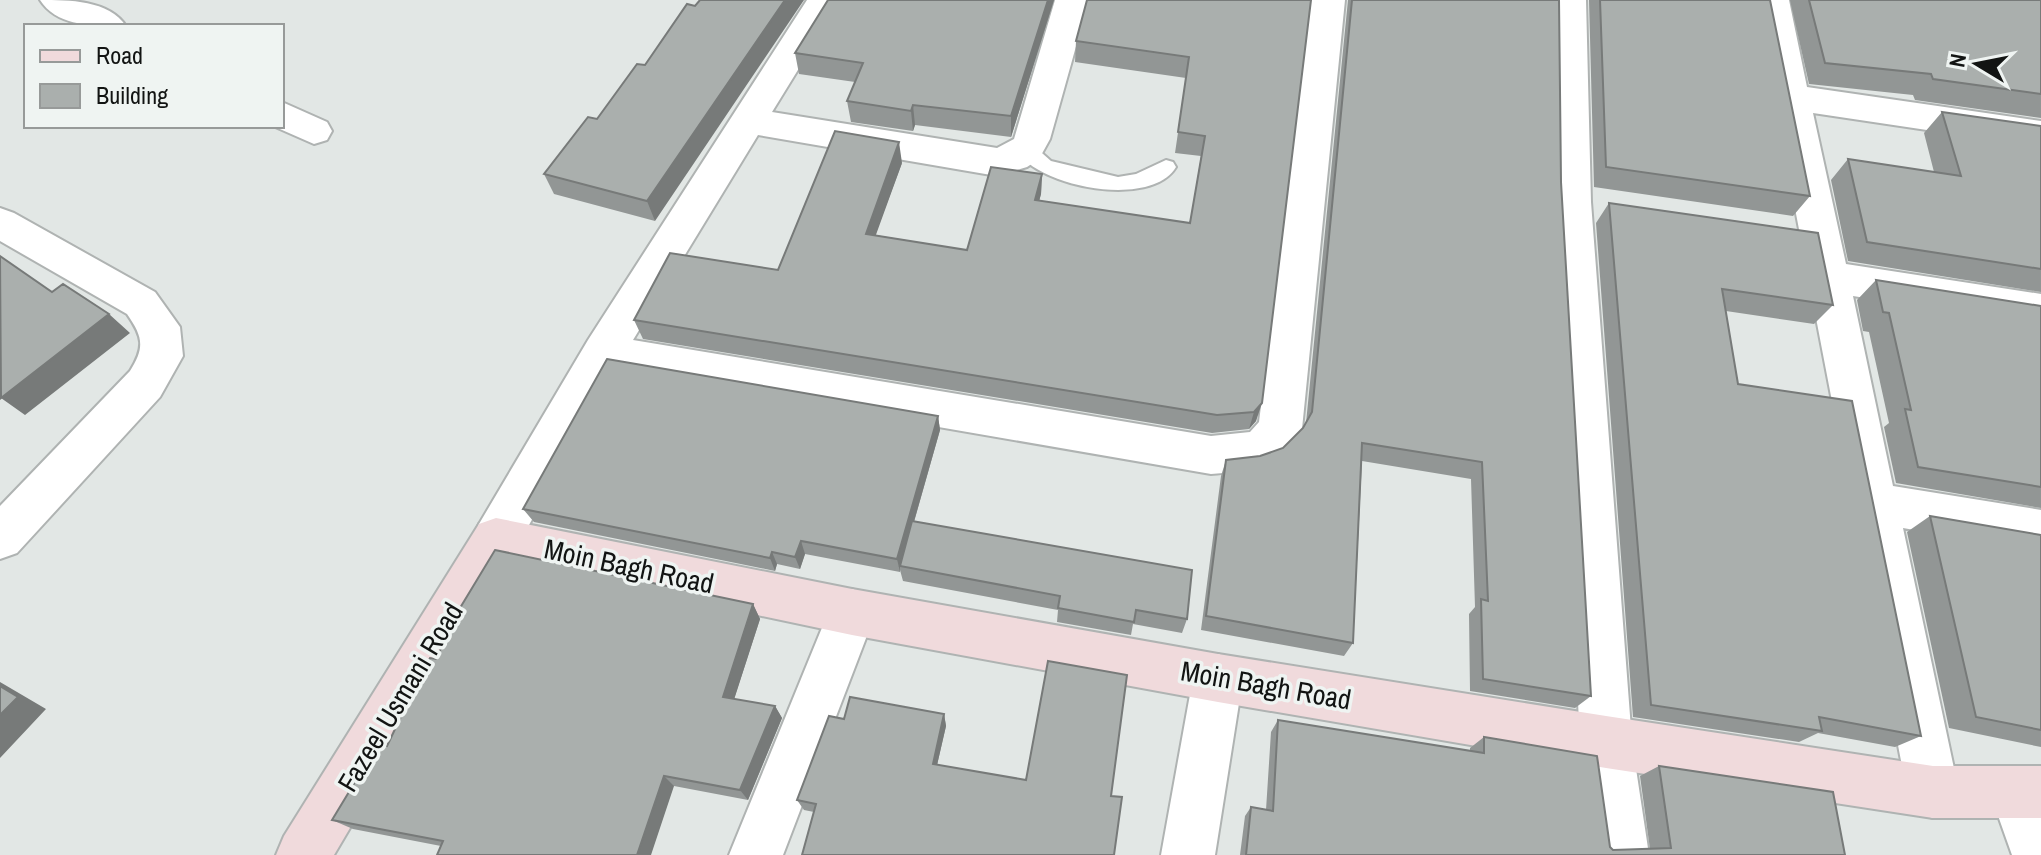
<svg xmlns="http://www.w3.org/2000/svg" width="2041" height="855" viewBox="0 0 2041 855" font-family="'Archivo Narrow',sans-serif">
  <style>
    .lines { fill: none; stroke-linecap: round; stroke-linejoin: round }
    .lane-casing { stroke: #afb3b2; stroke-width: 4 }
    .street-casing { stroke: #afb3b2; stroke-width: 4 }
    .secondary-casing { stroke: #afb3b2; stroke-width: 4 }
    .lane { fill: #fff; fill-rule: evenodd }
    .street { fill: #fff; fill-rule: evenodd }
    .secondary { fill: #f0dadc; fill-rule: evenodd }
    .wall { fill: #929695 }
    .shaded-wall { fill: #777a79 }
    .building { fill: #aaafad; stroke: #777a79; stroke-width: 2 }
    .labels { text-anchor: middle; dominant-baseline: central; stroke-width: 7; stroke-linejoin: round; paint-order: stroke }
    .street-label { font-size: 28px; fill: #121413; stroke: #eff4f2 }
  </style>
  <rect width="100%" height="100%" fill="#e2e7e5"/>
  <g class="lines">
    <defs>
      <path id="lane" d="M1027 144 1034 146 1051 161 1118 177 1136 174 1166 160 1173 162 1176 167C1151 209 1039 187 1017 151L1020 146Z"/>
      <path id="street" d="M40 0C69 0 109 0 126 26 97 26 58 28 40 0Z
        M807 0H841L772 112 997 148 1014 139 1055 0H1089L1050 139 1039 159 1027 167 997 176 758 135 633 340 1211 436 1250 432 1259 422 1311 0H1345L1302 429C1280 474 1255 470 1211 474L614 371 513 554 496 560 479 554 473 539 479 524 588 340Z
        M1552 0H1586L1591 202 1632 742 1649 855H1595L1580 742 1553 202Z
        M1755 0H1789L1807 87 2041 121V147L1813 113 1846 264 2041 294V326L1853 296 1893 486 2041 510V552L1903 528 1959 792 1952 811 1933 818 1914 811 1907 792Z
        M282 102 327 122 332 131 327 140 314 144 273 126H282Z
        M0 208 14 213 155 292 180 327 183 356 160 397 17 553 0 559V506L130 371C145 347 143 337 127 314L0 241Z
        M852 589 869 596 876 612 783 855H729L835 596Z
        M1218 654 1236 661 1243 678 1215 855H1161L1193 678 1200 661Z
        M2016 767 2035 774 2041 789V855H2012L1990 793 1997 774Z"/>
      <path id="secondary" d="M496 518 852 589 1218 654 1606 716 1933 766H2041V818H1933L1606 768 1218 702 852 635 507 562 334 855H276L284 836 479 524Z"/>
    </defs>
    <use href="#lane" class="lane-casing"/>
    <use href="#street" class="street-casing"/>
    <use href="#secondary" class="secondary-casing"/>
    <use href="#lane" class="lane"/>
    <use href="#street" class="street"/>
    <use href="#secondary" class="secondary"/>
  </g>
  <path class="wall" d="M1054 0 1011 137 915 125 913 131 851 122 847 101 855 82 799 74 795 53Z
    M1311 0 1256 421 1249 429 1212 433 643 339 634 320 778 270 902 163 875 235 967 250 1042 174 1041 194 1039 201 1190 223 1201 156 1175 153 1186 78 1075 62 1076 41Z
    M1348 0H1559L1561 182 1591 696 1575 708 1470 691 1469 614 1475 607 1471 479 1362 461 1353 643 1344 656 1201 630 1221 476 1226 460 1260 456 1283 448 1303 428 1306 423Z
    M1589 0H1770L1810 196 1793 216 1594 187Z
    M1790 0H2041V118L1915 100 1913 95 1809 84Z
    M637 64 655 221 554 194 544 174 597 119Z
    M1942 112 2041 126V292L1848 261 1831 180 1848 159 1934 172 1924 133Z
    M1609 203 1833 305 1814 324 1726 311 1738 384 1921 736 1895 747 1818 733 1799 742 1633 717 1596 223Z
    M1876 280 2041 306V508L1896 483 1884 427 1889 423 1869 332 1863 331 1857 300Z
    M938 416 940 430 914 522 1187 619 1182 633 1133 624 1131 635 1057 622 1058 610 903 581 900 570V572L805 554 800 569 777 564 775 571 534 522 523 509Z
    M1930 516 2041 535V747L1949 728 1907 532Z
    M753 604 760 619 734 699 775 706 782 718 748 800 674 786 441 846 353 829 332 820 387 746 436 659Z
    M944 714 946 726 937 765 1111 796 814 812 804 810 797 800 844 719Z
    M1278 720 1470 751V748L1484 737 1613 850 1650 849 1640 776 1659 766 1845 855H1240L1245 816 1251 807 1266 810 1271 732Z"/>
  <path class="shaded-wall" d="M785 0H804L655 221 647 201Z
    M1048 0H1054L1011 137V116Z
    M913 105 915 125 913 131 911 111Z
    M899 142 902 163 869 254 866 234Z
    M1042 174 1041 194 1034 220 1035 200Z
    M109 314 130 333 25 415 1 398Z
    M1262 403 1256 421 1249 429 1254 412Z
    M938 416 940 430 901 567 900 566V572L897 559Z
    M801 541 805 554 800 569 795 557Z
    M772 552 777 564 775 571 770 558Z
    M753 604 760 619 731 709 723 697Z
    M0 682 46 709 0 758Z
    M775 706 782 718 748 800 740 790Z
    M944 714 946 726 935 774 933 764Z
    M664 776 674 786 651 855H637Z"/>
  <path class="building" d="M700 0H785L647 201 544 174 588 117 597 119 637 64 645 65 687 4 695 6Z
    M828 0H1048L1011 116 913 105 911 111 847 101 863 63 795 53Z
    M1087 0H1311L1262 403 1254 412 1217 415 634 320 670 253 778 270 835 131 899 142 866 234 967 250 991 167 1042 174 1035 200 1190 223 1205 136 1178 132 1189 57 1076 41Z
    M1352 0H1559L1561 182 1591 696 1483 679 1481 599 1488 601 1482 462 1362 443 1353 643 1206 616 1226 460 1260 456 1283 448 1303 428 1312 412Z
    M1600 0H1770L1810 196 1606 167Z
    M1809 0H2041V94L1933 79 1931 74 1825 63Z
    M1942 112 2041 126V269L1867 242 1848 159 1961 176Z
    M1609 203 1818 233 1833 305 1722 289 1738 384 1852 401 1921 736 1819 717 1822 731 1651 705Z
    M0 256 52 292 63 284 109 314 1 398Z
    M1876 280 2041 306V487L1918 467 1905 409 1911 410 1889 313 1883 312Z
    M607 359 938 416 897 559 801 541 795 557 772 552 770 558 523 509Z
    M1930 516 2041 535V730L1976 717Z
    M912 521 1192 570 1187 619 1136 610 1134 622 1058 608 1060 596 900 566Z
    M495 550 753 604 723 697 775 706 740 790 664 776 637 855H437L443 841 332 820 378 744 387 746 424 668 430 658 436 659 460 608Z
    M1048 661 1127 675 1111 796 1122 797 1114 855H802L816 804 797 800 829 716 844 719 850 697 944 714 933 764 1026 780Z
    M0 686 18 697 0 715Z
    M1278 720 1484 753V737L1597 756 1610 847 1613 850 1671 848 1659 766 1833 792 1845 855H1246L1251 807 1273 811Z"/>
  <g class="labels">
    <g class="street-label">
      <text transform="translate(629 566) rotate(12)">Moin Bagh Road</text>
      <text transform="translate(1266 685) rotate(10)">Moin Bagh Road</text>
      <text transform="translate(400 697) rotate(-59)">Fazeel Usmani Road</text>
    </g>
  </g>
  <rect x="24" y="24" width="260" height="104" fill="#eff4f2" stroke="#979a99" stroke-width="2"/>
  <rect x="40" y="50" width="40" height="12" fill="#f0dadc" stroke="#979a99" stroke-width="2"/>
  <text x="96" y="64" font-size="24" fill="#121413">Road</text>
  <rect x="40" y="84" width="40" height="24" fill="#aaafad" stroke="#979a99" stroke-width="2"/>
  <text x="96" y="104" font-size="24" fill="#121413">Building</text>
  <g transform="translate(1977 64) rotate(280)" stroke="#eff4f2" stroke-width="6" paint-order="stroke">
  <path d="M0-6L14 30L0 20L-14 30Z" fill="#121413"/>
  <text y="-12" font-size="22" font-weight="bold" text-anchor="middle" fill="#121413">N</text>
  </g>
</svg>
